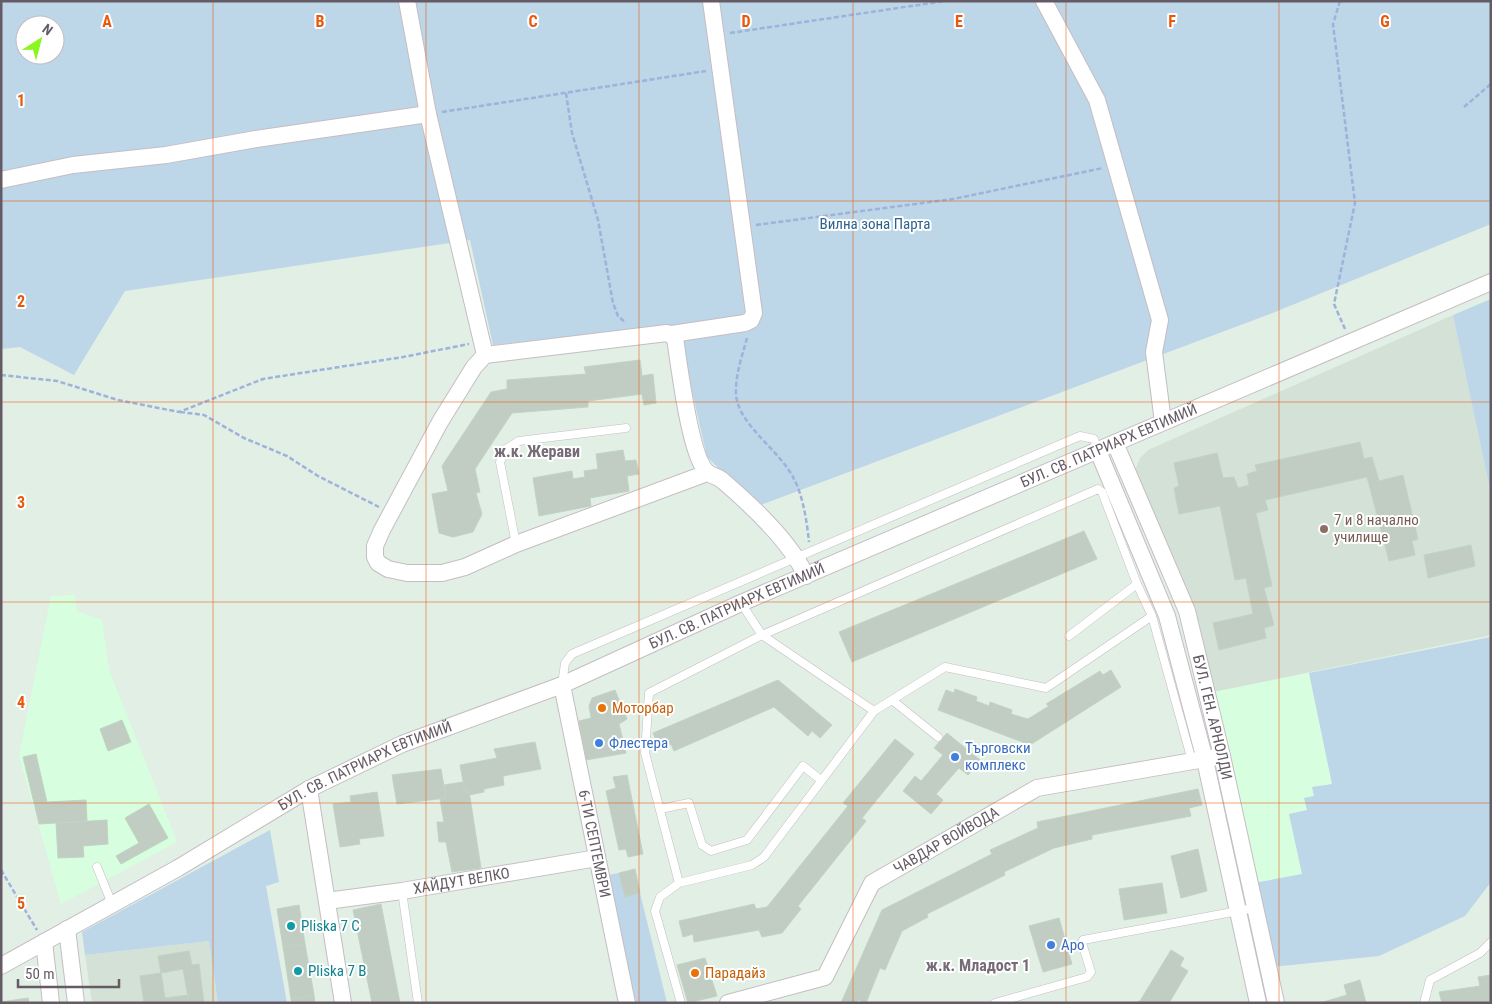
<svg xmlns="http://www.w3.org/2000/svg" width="1492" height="1004" viewBox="0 0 1492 1004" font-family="'Roboto Condensed',sans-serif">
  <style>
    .commercial { fill: #d7ffdf }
    .education { fill: #d3e1d6 }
    .green { fill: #bdd6e8; fill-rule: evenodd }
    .building { fill: #c1cdc2; stroke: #c0d4c3 }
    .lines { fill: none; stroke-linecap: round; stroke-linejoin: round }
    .lane-casing { stroke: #c5bdc4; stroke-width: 9 }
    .street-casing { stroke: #c5bdc4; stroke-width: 18 }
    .path { stroke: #9fb2db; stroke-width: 2.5; stroke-dasharray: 5 2.5; stroke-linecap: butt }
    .lane { stroke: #fff; stroke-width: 8 }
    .street { stroke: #fff; stroke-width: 16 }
    .grid { fill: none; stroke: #e8590c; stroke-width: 1; stroke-opacity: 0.55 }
    .education-dot { fill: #8d6e63; stroke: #fff; stroke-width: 2 }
    .food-dot { fill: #e8710a; stroke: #fff; stroke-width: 2 }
    .shop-dot { fill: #3f7fe0; stroke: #fff; stroke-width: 2 }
    .culture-dot { fill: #0f9aa8; stroke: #fff; stroke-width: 2 }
    .labels { text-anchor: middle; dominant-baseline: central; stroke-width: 4; stroke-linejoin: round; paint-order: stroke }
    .park-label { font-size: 15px; fill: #30628e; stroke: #fff }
    .street-label { font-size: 15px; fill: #645b65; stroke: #fff }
    .education-label { font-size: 15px; fill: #785e54; stroke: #fff; text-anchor: start }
    .food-label { font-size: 15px; fill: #c56008; stroke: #fff; text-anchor: start }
    .shop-label { font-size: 15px; fill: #366cbe; stroke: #fff; text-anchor: start }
    .culture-label { font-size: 15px; fill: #0d838f; stroke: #fff; text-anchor: start }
    .neighbourhood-label { font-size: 16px; font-weight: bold; fill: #766c77; stroke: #fff }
    .grid-label { font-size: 16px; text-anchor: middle; font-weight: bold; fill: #e8590c; stroke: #fff; stroke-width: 4; stroke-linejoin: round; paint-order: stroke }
  </style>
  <rect width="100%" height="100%" fill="#e2efe5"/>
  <path class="commercial" d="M75 595 77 611 102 620 109 670 177 842 61 904 19 756 51 596Z
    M1309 673 1332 784 1314 796 1307 810 1289 814 1302 874 1254 883 1213 692Z"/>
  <path class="education" d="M1453 315 1491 494V635L1213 692 1138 487 1135 470 1140 458 1148 450Z
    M209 941 218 1003H92L85 955Z"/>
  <path class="green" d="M1 1H1491V224L1275 312 758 506 707 457 677 325 493 345 470 240 125 291 74 375 20 347 1 349ZM25 25H55V55H25Z
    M1491 299V494L1453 315Z
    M1491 637V882L1465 916 1379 956 1272 967 1254 883 1302 874 1289 814 1307 810 1304 798 1314 796 1312 787 1332 784 1309 673Z
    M270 830 279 882 266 886 287 1003H218L209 941 85 955 82 932Z
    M619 873 626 897 640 893 667 1003H636L608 875Z"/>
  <path class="building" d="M640 360 642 376 653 374 656 403 644 405 642 394 588 401V407L512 413 475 469 480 492 476 493 482 514 473 532 453 537 439 533 432 494 448 491 442 466 491 392 507 389V380L586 374 584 367Z
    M1360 442 1364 459 1372 457 1379 481 1403 475 1418 539 1412 541 1415 555 1389 561 1367 477 1265 500 1268 510 1256 513 1272 586 1264 588 1274 625 1264 628 1266 638 1219 650 1213 623 1253 614 1246 578 1235 580 1220 506 1179 514 1174 488 1179 486 1174 463 1217 453 1223 478 1234 477 1238 488 1249 485 1247 474 1257 471 1255 465Z
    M623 450 625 461 636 460 639 474 627 476 629 491 590 498 591 506 539 516 533 478 572 471 573 479 585 477 584 471 598 469 596 454Z
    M1084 531 1097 559 852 662 839 632Z
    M1471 545 1475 566 1428 578 1424 555Z
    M1111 670 1121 687 1030 745 938 710 946 690 954 693 955 689 977 697 976 701 989 706 990 702 1012 710 1011 714 1028 719 1049 706 1046 704 1100 671 1103 675Z
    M778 680 832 725 820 738 812 731 808 736 774 707 674 751 671 744 660 749 653 733Z
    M615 690 627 719 619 724 626 753 586 760 579 721 591 718 589 706 592 698Z
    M122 720 131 742 108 751 100 729Z
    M947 733 980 760 968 775 959 768 936 794 943 800 931 814 903 791 915 776 921 781 943 755 934 748Z
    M895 739 914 754 862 818 866 821 798 906 801 909 782 933 762 937 759 930 694 942 693 934 683 937 679 921 754 904 756 909 767 907 848 806 843 803Z
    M535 742 541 769 503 776 504 785 484 789V792L469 795V791L465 792 460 765 497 758 494 749Z
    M36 754 47 802 86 800 87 821 39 824 23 757Z
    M441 769 446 798 397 804 392 775Z
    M627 775 643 854 628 857 626 849 619 850 606 791 616 788 613 777Z
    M463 782 465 792 469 791 481 868 452 872 446 842H439L437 822H444L440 799 446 798 444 785Z
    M1198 789 1202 805 1189 808 1191 816 1092 835V839L1054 848 1004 872 1005 875 927 914 928 917 902 931 885 970 880 968 866 1003 858 1000 857 1003H841L882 910 992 854 990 850 1038 828 1037 822Z
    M377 792 384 836 359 839 360 844 340 847 333 804 351 802 350 796Z
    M149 804 168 838 121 864 116 856 139 843 125 818Z
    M107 820 108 844 83 846 84 857 58 858 56 823Z
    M1198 849 1207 891 1181 898 1171 856Z
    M635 869 640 893 625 897 619 873Z
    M1162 883 1167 913 1124 920 1119 889Z
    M381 904 400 1003H372L353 910Z
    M299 905 305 944 283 947 277 909Z
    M1059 918 1072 964 1043 972 1029 926Z
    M305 944 314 995 291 999 283 947Z
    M1171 950 1184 958 1180 966 1188 971 1169 1003H1135L1140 1001Z
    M189 951 192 965 199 964 204 1003H189L183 969 161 973 158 956Z
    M705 958 717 996 688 1003 677 965Z
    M161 973 165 998 188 995 189 1003H144L140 976Z
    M1491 975V1001L1483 1003H1442L1439 992 1480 986 1478 977Z
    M1360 980 1366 1003H1320L1347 995 1344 985Z
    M314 995 315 1003H292L291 999Z
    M28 998 29 1003H1V1002Z"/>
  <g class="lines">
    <defs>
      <path id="lane" d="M516 544 500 462 506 449 519 441 626 428
        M1069 636 1137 584
        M562 685 565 663 572 654 1080 436 1094 439 1098 451
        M892 700 938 737
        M874 711 945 667 1046 688 1152 616
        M660 809 689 803 702 845 711 851 747 840 803 766 821 780
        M97 867 112 904
        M679 883 752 865 764 857 874 711 762 635 741 603
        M402 891 418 1003
        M681 1003 655 911 660 897 679 883 645 753 649 693 762 635 1098 489 1102 492 1137 584 1152 616 1192 761
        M995 1003 1087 977 1091 972 1082 943 1083 940 1254 908
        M1424 1003 1430 980 1480 953 1491 942"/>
      <g id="street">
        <path d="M407 1 428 114 485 355"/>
        <path d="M1044 1 1097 100 1160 320 1154 352 1163 422"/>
        <path d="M1 180 73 165 166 155 256 139 428 114"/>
        <path d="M672 334 745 323 751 320 754 313 711 1"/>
        <path id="s1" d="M1115 443 1187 611 1222 756 1276 1003"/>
        <path d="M1098 451 1167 616 1205 760 1258 1003"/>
        <path d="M707 473 516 544 465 567 442 573H407L388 569 378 563 375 557V546L382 530 440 422 474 367 485 355 667 333 675 338C679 364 690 457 707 472 711 476 718 476 723 481 751 505 791 542 806 576"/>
        <path id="s2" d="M562 685 627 1003"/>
        <path d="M309 789 343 1003"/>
        <path id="s3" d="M327 901 402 891 597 858"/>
        <path d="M67 929 76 1003"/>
        <path d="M44 942 51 1003"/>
        <path id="s4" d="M1 966 178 868 309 789 402 744 562 685 741 603 1491 282"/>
        <path id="s5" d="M728 1003 825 977 872 883 1037 788 1222 756"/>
      </g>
    </defs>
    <use href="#lane" class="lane-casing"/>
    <use href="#street" class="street-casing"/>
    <path class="path" d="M1340 1 1333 24 1355 203 1334 304 1345 329
      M730 33 945 1
      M566 93 572 133 598 220 613 303 618 316 626 323
      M1464 107 1491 84
      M442 112 706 71
      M756 225 953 199 1103 168
      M747 338C742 356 735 376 736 395 739 426 780 450 794 479 803 496 807 522 809 542
      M1 375 57 381 118 400 179 412 263 379 403 357 469 344
      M180 412 204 415 244 438 287 456 318 476 379 507
      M1 870 37 930"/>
    <use href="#lane" class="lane"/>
    <use href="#street" class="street"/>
  </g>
  <path class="grid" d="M213 1V1003M426 1V1003M639 1V1003M853 1V1003M1066 1V1003M1279 1V1003M1 201H1491M1 402H1491M1 602H1491M1 803H1491"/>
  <circle class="education-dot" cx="1324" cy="529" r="5"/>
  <g class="food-dot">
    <circle cx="602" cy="708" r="5"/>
    <circle cx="695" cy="973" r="5"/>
  </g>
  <g class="shop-dot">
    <circle cx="599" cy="743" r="5"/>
    <circle cx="955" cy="757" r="5"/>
    <circle cx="1051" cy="945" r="5"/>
  </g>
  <g class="culture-dot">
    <circle cx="291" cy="926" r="5"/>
    <circle cx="298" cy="971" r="5"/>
  </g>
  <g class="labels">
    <g class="park-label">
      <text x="875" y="224">Вилна зона Парта</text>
    </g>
    <g class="street-label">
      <text stroke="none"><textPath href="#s4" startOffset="1226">БУЛ. СВ. ПАТРИАРХ ЕВТИМИЙ</textPath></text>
      <text stroke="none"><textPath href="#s4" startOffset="821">БУЛ. СВ. ПАТРИАРХ ЕВТИМИЙ</textPath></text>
      <text stroke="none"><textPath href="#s1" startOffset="292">БУЛ. ГЕН. АРНОЛДИ</textPath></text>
      <text stroke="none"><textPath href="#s4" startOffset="416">БУЛ. СВ. ПАТРИАРХ ЕВТИМИЙ</textPath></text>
      <text stroke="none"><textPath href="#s5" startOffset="291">ЧАВДАР ВОЙВОДА</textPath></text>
      <text stroke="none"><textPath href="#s2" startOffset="162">6-ТИ СЕПТЕМВРИ</textPath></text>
      <text stroke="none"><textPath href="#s3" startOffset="136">ХАЙДУТ ВЕЛКО</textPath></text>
    </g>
    <g class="education-label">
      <text x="1334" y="520">7 и 8 начално<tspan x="1334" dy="17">училище</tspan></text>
    </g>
    <g class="food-label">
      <text x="612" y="708">Моторбар</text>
      <text x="705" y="973">Парадайз</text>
    </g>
    <g class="shop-label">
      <text x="609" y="743">Флестера</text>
      <text x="965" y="748">Търговски<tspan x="965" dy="17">комплекс</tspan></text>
      <text x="1061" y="945">Аро</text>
    </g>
    <g class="culture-label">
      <text x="301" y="926">Pliska 7 C</text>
      <text x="308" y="971">Pliska 7 B</text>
    </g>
    <g class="neighbourhood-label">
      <text x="537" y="451">ж.к. Жерави</text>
      <text x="978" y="965">ж.к. Младост 1</text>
    </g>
  </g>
  <g class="grid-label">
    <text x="107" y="27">A</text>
    <text x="320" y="27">B</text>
    <text x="533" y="27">C</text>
    <text x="746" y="27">D</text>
    <text x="959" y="27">E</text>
    <text x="1172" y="27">F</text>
    <text x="1385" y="27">G</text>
    <text x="21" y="106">1</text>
    <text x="21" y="307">2</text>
    <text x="21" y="508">3</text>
    <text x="21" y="708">4</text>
    <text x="21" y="909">5</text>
  </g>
  <rect width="1492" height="1004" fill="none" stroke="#645b65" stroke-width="5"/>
  <g transform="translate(40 40) rotate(36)"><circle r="24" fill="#ffffff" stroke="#c1bdc1"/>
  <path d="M0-4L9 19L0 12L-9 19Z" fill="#8bf621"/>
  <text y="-8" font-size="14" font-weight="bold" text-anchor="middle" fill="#645b65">N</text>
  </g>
  <path d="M18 979v8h101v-8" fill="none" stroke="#645b65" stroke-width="2.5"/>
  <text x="25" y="979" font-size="15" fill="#645b65" stroke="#ffffff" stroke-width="4" paint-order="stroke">50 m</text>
</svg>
